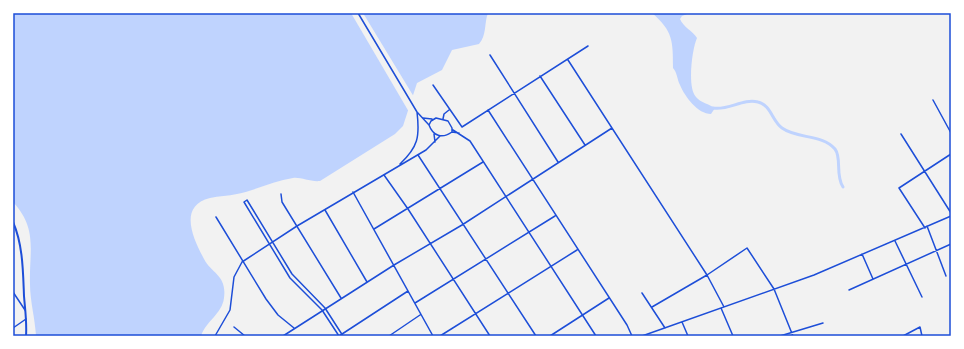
<svg xmlns="http://www.w3.org/2000/svg" width="964" height="349" viewBox="0 0 964 349" font-family="Georgia,serif">
  <style>
    .water { fill: #bfd3fe }
    .pier { fill: #f2f2f2 }
    .lines { fill: none; stroke-linecap: round; stroke-linejoin: round }
    .canal { stroke: #bfd3fe; stroke-width: 3 }
    .minor { stroke: #1d4ed8; stroke-width: 1.5 }
    .tertiary { stroke: #1d4ed8; stroke-width: 1.5 }
    .primary { stroke: #1d4ed8; stroke-width: 2 }
    .neatline { fill: none; stroke: #1d4ed8; stroke-width: 1.5 }
  </style>
  <rect width="100%" height="100%" fill="#f2f2f2"/>
  <path class="water" d="M13 13H488C484 23 487 35 479 44L452 50 442 70 417 83 403 126 395 134 320 181C310 182 301 177 293 178 274 181 256 190 237 194 228 196 219 196 210 198 177 206 194 240 204 259 212 274 227 275 224 298 222 314 206 321 201 336H36C35 318 30 301 30 284 29 251 38 229 13 202Z
    M652 13H690L682 16 680 19C683 27 693 31 697 38 692 49 687 88 696 97 701 103 709 104 715 108L711 114C698 114 685 97 680 85 677 79 677 72 673 68 673 41 673 31 652 13Z"/>
  <path class="pier" d="M351 13H363L414 97 409 112Z"/>
  <g class="lines">
    <path class="canal" d="M713 108C728 111 743 98 758 102 771 105 772 121 782 128 797 139 822 134 835 149 842 158 835 175 843 187"/>
    <path class="minor" d="M490 55 558 162
      M568 60 707 275 724 307
      M540 76 585 145
      M433 85 462 127 588 46
      M933 100 951 133
      M488 110 627 325 632 336
      M443 119 444 114 449 110
      M901 134 951 213
      M418 155 536 336
      M384 175 408 209 490 336
      M353 192 433 336
      M281 194 282 202 341 298
      M325 210 367 282
      M216 217 266 299 278 315 294 328
      M927 226 946 276
      M925 228 899 188 951 154
      M374 229 483 162
      M895 241 922 297
      M862 254 873 279
      M849 290 951 244
      M13 292 25 310
      M642 293 665 328
      M415 303 555 216
      M652 307 707 275 747 248 774 289 793 336
      M721 308 733 336
      M682 322 688 336
      M234 327 245 336
      M13 328 26 319
      M283 336 394 265 462 225 612 128
      M339 336 408 291
      M389 336 420 315
      M440 336 577 250
      M550 336 609 298
      M642 336 814 275 951 216
      M780 336 823 323
      M903 336 920 327 922 336"/>
    <path class="tertiary" d="M358 13 417 112 429 125
      M423 118 432 119
      M436 118 448 121 452 128V132C442 139 433 136 429 125L431 121Z
      M453 130 470 141 596 336
      M452 132 459 133
      M434 134 435 142
      M400 164C418 147 420 137 417 112
      M215 336 230 310 234 277 242 262 297 226 426 150 440 136
      M339 336 322 310 290 278 244 202 247 200 292 274 325 308 343 336"/>
    <path class="primary" d="M13 222C23 245 23 271 24 296 25 309 27 322 26 336"/>
  </g>
  <rect width="964" height="349" fill="none" stroke="#ffffff" stroke-width="28"/>
  <rect x="14" y="14" width="936" height="321" class="neatline"/>
</svg>
